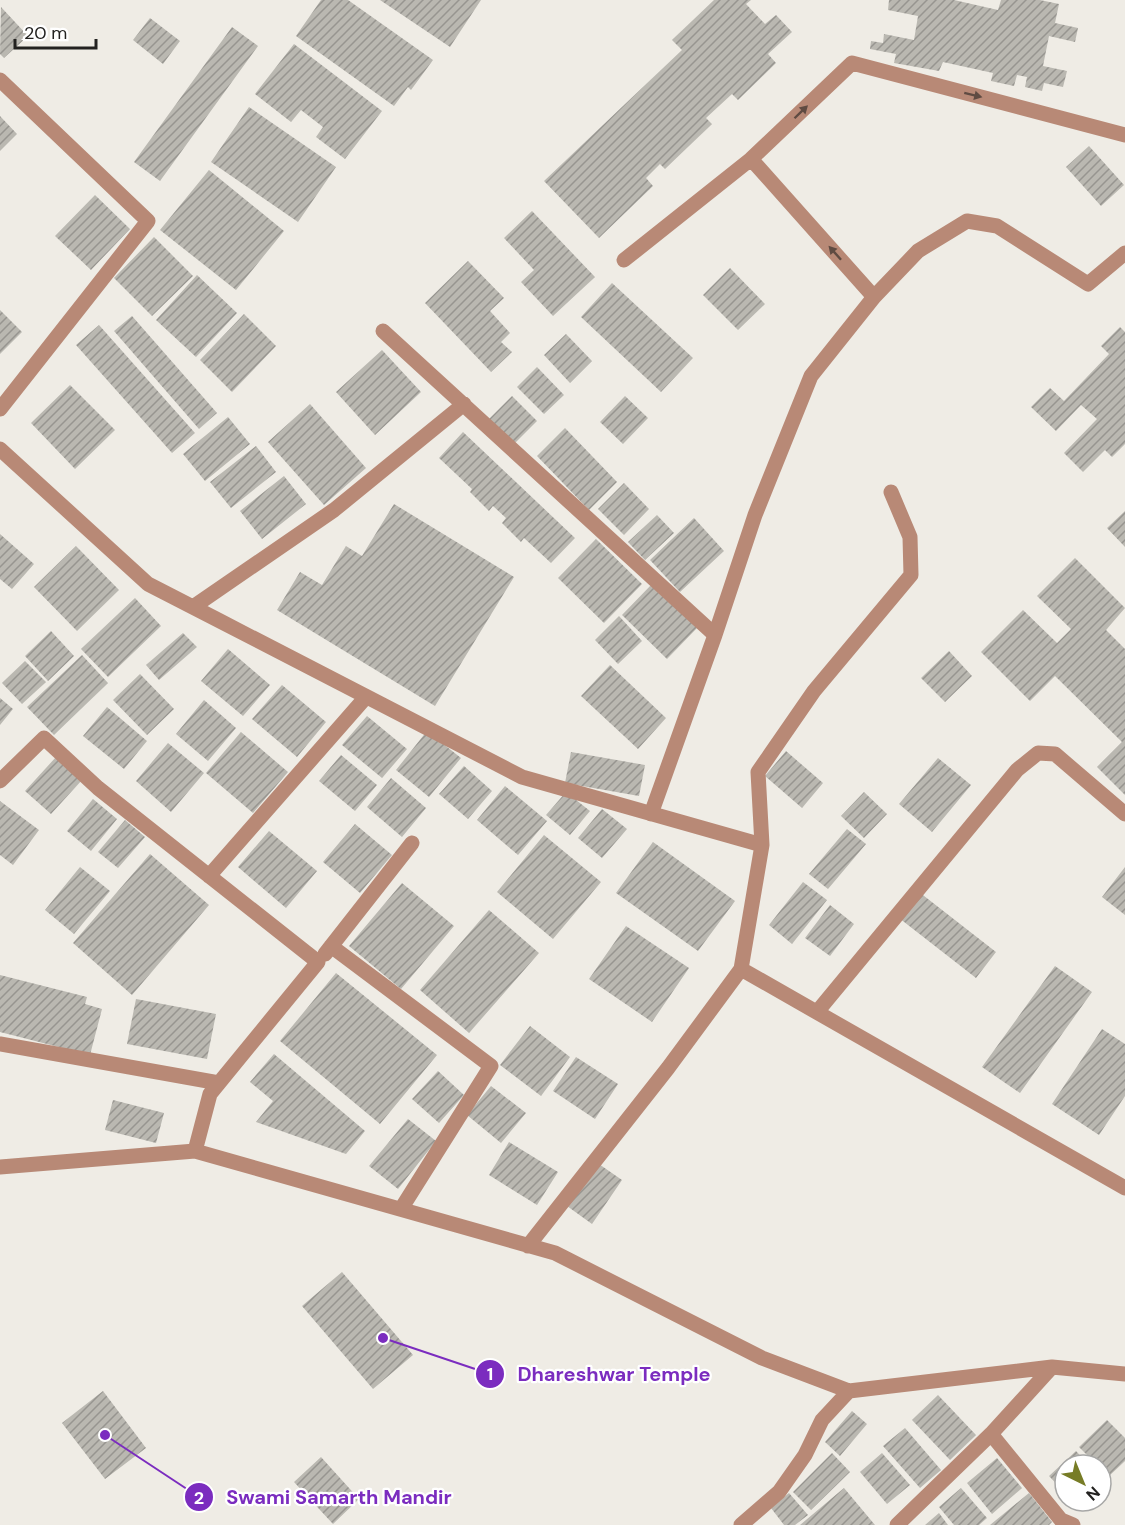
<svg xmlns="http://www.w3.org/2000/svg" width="1125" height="1525" viewBox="0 0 1125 1525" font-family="'DM Sans',sans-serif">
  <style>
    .building { fill: url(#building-hatch) }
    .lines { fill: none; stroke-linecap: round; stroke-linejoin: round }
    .minor { stroke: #b88976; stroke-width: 15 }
    .oneway { fill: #5f4b42 }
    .leader { fill: none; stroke: #7b2cbf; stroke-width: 2 }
    .callout-dot { fill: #7b2cbf; stroke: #fff; stroke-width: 2 }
    .mark-label { font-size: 18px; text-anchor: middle; font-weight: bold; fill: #fff }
    .callout-label { font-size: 20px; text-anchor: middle; font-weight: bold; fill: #7b2cbf; stroke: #fff; stroke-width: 4.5; stroke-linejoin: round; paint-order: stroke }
  </style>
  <defs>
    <pattern id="building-hatch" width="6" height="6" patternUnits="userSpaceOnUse" patternTransform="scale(1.5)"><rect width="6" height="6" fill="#bab8b1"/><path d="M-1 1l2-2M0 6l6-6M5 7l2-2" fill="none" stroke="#979590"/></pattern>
  </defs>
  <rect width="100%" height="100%" fill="#efece5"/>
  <path class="building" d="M321 0H348L433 60 411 90 408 87 394 106 296 36Z
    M380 0H481L450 47Z
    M714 0H751L746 4 765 24 776 15 792 32 768 54 776 63 738 100 732 94 706 118 712 124 665 169 660 164 646 178 653 186 599 238 544 181 682 50 672 40Z
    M889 0H954L998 10 1001 0H1040L1059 4 1055 23 1078 28 1075 42 1049 36 1043 66 1067 71 1063 87 1044 83 1042 91 1025 87 1027 77 1017 75 1014 86 991 81 993 73 943 62 939 71 894 63 896 54 870 49 871 41 883 43 884 34 914 40 918 16 888 10Z
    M1 7 28 36 4 58 0 54Z
    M150 18 180 41 163 64 133 40Z
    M232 27 258 46 160 181 134 162Z
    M294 44 382 111 345 159 316 137 323 127 301 110 291 122 255 94Z
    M249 107 336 167 298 222 211 162Z
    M0 116 17 134 0 151Z
    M1089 146 1124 185 1101 206 1066 167Z
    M209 170 284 231 236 290 160 230Z
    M95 195 130 229 91 270 55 236Z
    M532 211 595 277 553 316 521 282 534 270 504 238Z
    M154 237 193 276 152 316 114 278Z
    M468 261 504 298 490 311 510 333 501 342 512 352 491 372 425 303Z
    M730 268 765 304 738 330 703 295Z
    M197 275 237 313 196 357 156 320Z
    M612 283 693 358 661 392 581 317Z
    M0 310 22 332 0 354Z
    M244 314 276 346 232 392 200 360Z
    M132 316 217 413 199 429 114 331Z
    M99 325 195 433 172 453 76 345Z
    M1120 327 1125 332V444L1112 457 1105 450 1083 472 1064 453 1097 419 1081 405 1056 431 1031 407 1050 388 1064 401 1109 354 1101 346Z
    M566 334 592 361 570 383 544 355Z
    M382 350 421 392 375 435 336 392Z
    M537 367 564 395 544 414 517 387Z
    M70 385 115 430 75 469 31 423Z
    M512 396 537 421 514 444 489 419Z
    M625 396 648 418 623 444 600 422Z
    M310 404 366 468 324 505 268 442Z
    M228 417 250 444 205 481 183 454Z
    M565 428 617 482 589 510 537 456Z
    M463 432 575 538 551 563 524 538 521 542 502 523 506 518 493 506 489 511 470 492 472 489 439 458Z
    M256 446 276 472 231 508 210 482Z
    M284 476 306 504 262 539 240 511Z
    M624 483 649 509 624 535 598 509Z
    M394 504 514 577 435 706 277 610 300 572 322 585 346 546 362 556Z
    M1125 511V547L1107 528Z
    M657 515 674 533 645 560 628 542Z
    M694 518 724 551 680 592 650 560Z
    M0 534 34 564 12 589 0 579Z
    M596 539 642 584 604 623 558 578Z
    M76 546 119 590 77 631 34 587Z
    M1075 558 1125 608 1106 630 1125 649V795L1097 767 1122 742 1055 676 1030 701 981 652 1023 610 1057 643 1071 629 1037 596Z
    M652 584 697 628 667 659 622 615Z
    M135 598 161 626 108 677 81 649Z
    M619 616 642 641 618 664 595 640Z
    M51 631 74 656 48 681 25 656Z
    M183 633 197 647 159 680 146 665Z
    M228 649 270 685 243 716 201 681Z
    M949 651 972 676 945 702 921 678Z
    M82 655 108 683 54 735 27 707Z
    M25 661 46 682 22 704 2 683Z
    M610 665 666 718 638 749 581 696Z
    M140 674 174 709 147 735 113 700Z
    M282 685 326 722 297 757 252 719Z
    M0 698 13 709 0 725Z
    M204 700 236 728 208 761 176 734Z
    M107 707 147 741 124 769 83 736Z
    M367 716 407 749 382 778 342 745Z
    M427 731 461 758 429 797 396 770Z
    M241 732 288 772 253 813 206 773Z
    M168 743 204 773 171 812 136 781Z
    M786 751 823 783 802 808 765 776Z
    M571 752 645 765 639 796 565 783Z
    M341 755 377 785 355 811 319 781Z
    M56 757 82 780 51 814 25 791Z
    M938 758 971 785 932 832 899 804Z
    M464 766 492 791 468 819 439 794Z
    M391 778 426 808 402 837 367 807Z
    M505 786 547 821 518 855 477 820Z
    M566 792 590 811 570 835 546 815Z
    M864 792 887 814 864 838 841 816Z
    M93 799 117 819 91 851 67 831Z
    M0 801 39 830 13 865 0 855Z
    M602 809 627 829 602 858 578 838Z
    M125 820 145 837 118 868 98 852Z
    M355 824 392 855 360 893 323 862Z
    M847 829 866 844 828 889 809 874Z
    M269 831 317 871 286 908 238 867Z
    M544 835 601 882 553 939 497 892Z
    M653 842 735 901 698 951 616 893Z
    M150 854 209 905 132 995 73 943Z
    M80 867 110 891 74 934 45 910Z
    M1125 867V915L1102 897Z
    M803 882 827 900 792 944 769 925Z
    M402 883 454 926 401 989 349 946Z
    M919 892 996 952 976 978 899 918Z
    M830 905 854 924 830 956 805 938Z
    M489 910 539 953 469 1033 420 990Z
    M626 926 689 968 652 1022 589 979Z
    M1055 966 1092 992 1020 1093 982 1067Z
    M336 973 437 1055 380 1124 280 1041Z
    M0 975 87 997 85 1004 102 1009 90 1055 0 1032Z
    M136 999 216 1014 207 1059 127 1044Z
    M530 1026 570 1057 541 1096 500 1065Z
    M1102 1029 1125 1044V1096L1099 1135 1052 1104Z
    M274 1054 365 1131 346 1154 256 1122 273 1101 250 1082Z
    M576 1057 618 1084 595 1119 553 1091Z
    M438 1071 464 1095 439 1123 412 1099Z
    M491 1086 526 1113 501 1143 467 1115Z
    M113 1100 164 1113 156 1143 105 1130Z
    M408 1119 436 1141 398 1189 369 1166Z
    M509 1142 558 1172 537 1205 489 1175Z
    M596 1162 622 1180 592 1224 567 1206Z
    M342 1272 413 1355 373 1389 302 1306Z
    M103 1391 146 1448 105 1479 62 1423Z
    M938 1395 976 1435 950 1460 912 1420Z
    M852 1411 867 1424 840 1456 825 1442Z
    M1107 1420 1125 1438V1461L1108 1477 1101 1469V1465H1097L1079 1447Z
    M905 1428 941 1470 920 1488 883 1446Z
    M1076 1451 1089 1465H1065V1493L1049 1476Z
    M832 1453 850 1472 811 1510 793 1492Z
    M882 1453 910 1485 887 1504 860 1472Z
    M321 1457 359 1499 333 1524 294 1482Z
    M997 1458 1022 1488 992 1514 967 1483Z
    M844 1488 875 1525H800Z
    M961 1488 987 1518 979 1525H954L939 1507Z
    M789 1493 808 1515 795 1525H784L771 1508Z
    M1029 1493 1052 1522 1049 1525H990Z
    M939 1513 948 1525H925Z"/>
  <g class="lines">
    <path class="minor" d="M0 80 148 221 0 409
      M624 260 751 159
      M874 297 751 159 852 63 1125 135
      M383 331 715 635 651 814
      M0 449 148 584 220 621 522 777 762 845 741 969 1125 1188
      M193 607 334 510 464 404
      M715 635 755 515 811 376 874 297 918 251 967 221 997 226 1088 284 1125 253
      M0 781 44 738 98 788 318 962 210 1094 195 1151
      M762 845 758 772 814 691 911 575 910 537 891 492
      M209 876 366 697
      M331 946 491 1066 401 1209
      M325 954 412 843
      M817 1012 1017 770 1038 753 1055 754 1125 814
      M0 1044 219 1083
      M0 1167 195 1151 555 1253 762 1358 849 1391 1052 1367 1125 1374
      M528 1246 668 1068 741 969
      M991 1434 1061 1520 1073 1525
      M741 1525 779 1492 805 1455 822 1420 849 1391
      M897 1525 991 1434 1052 1367"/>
  </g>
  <defs><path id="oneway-solid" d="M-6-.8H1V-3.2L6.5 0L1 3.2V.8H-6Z" transform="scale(1.5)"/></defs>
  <g class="oneway">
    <use href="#oneway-solid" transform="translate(973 95) rotate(14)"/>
    <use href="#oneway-solid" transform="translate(801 112) rotate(-44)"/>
    <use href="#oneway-solid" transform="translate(835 253) rotate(-132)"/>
  </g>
  <path class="leader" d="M383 1338L490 1374M105 1435L199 1497"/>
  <g class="callout-dot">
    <circle cx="383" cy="1338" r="6"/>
    <circle cx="105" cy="1435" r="6"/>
    <circle cx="490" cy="1374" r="15"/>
    <circle cx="199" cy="1497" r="15"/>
  </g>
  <g class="mark-label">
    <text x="490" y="1380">1</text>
    <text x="199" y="1504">2</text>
  </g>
  <g class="callout-label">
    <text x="614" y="1381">Dhareshwar Temple</text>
    <text x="339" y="1504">Swami Samarth Mandir</text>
  </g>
  <g transform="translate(1083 1483) rotate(137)"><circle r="28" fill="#ffffff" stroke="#a7a7a6" stroke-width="1.5"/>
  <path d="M0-4.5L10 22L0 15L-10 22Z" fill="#777c26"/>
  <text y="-9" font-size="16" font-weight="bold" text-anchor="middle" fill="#232220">N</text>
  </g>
  <path d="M15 39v9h81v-9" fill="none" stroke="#232220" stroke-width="3"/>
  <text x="24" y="39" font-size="18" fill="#232220" stroke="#ffffff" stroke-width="4.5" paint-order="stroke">20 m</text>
</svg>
